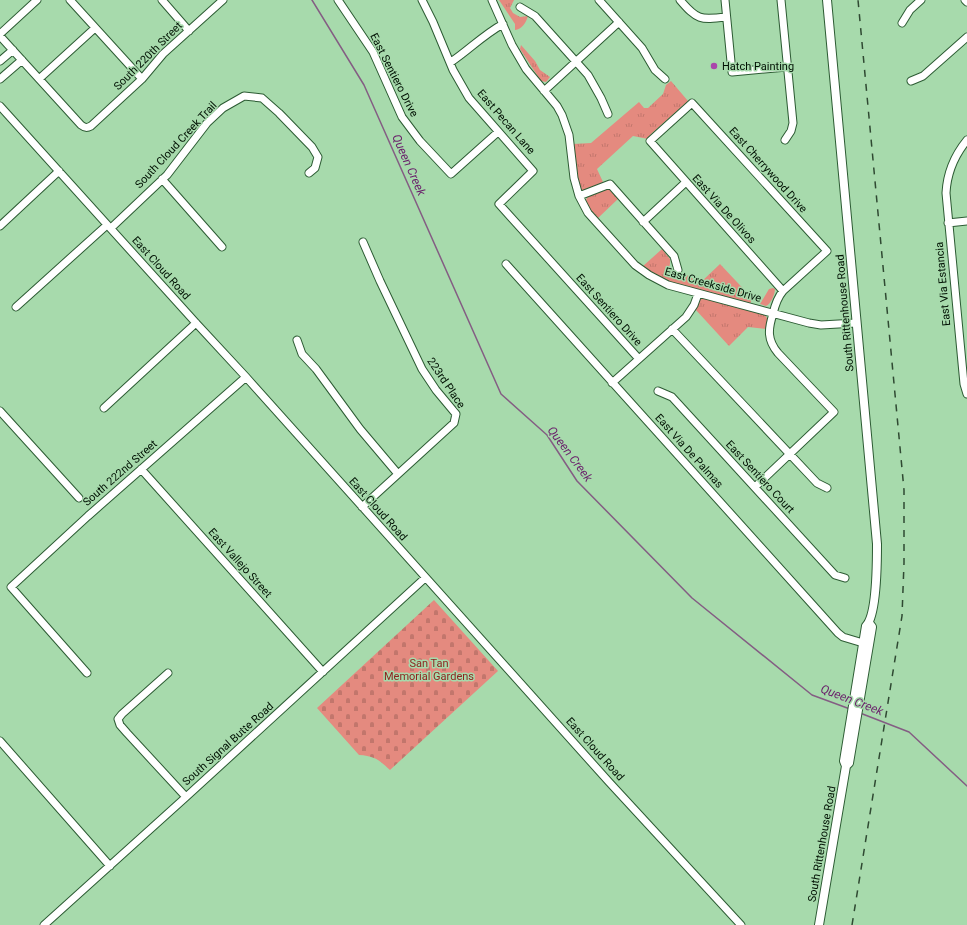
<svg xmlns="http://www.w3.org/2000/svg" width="967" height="925" viewBox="0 0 967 925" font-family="Roboto,sans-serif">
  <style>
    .grass { fill: url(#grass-tufts) }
    .cemetery { fill: url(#cemetery-stones) }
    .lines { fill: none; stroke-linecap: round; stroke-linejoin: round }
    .stream { stroke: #845d83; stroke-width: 1.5 }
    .minor-casing { stroke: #2c5b33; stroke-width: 9 }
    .major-casing { stroke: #2c5b33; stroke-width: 10 }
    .minor { stroke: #fff; stroke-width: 7 }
    .major { stroke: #fff; stroke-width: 8 }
    .rail { stroke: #2f4932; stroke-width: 1.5; stroke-dasharray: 7 7; stroke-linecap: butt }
    .poi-dot { fill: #aa46ab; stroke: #a7daac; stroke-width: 1.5 }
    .labels { text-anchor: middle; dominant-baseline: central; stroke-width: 3; stroke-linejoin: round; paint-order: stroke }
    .street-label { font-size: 11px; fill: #011103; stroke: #a7daac }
    .poi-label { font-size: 11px; fill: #011103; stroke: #a7daac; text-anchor: start }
    .park-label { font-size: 11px; fill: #8d241f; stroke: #a7daac }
    .water-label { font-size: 12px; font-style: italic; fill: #691e6a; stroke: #a7daac }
  </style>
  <defs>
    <pattern id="grass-tufts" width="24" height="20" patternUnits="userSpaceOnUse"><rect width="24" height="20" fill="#e48a7f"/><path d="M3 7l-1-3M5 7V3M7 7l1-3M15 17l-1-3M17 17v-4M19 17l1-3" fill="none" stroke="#c2766c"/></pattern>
    <pattern id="cemetery-stones" width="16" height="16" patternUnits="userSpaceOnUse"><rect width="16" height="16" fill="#e48a7f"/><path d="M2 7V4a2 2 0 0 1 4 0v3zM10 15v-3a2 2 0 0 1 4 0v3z" fill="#c2766c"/></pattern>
  </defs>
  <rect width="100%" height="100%" fill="#a7daac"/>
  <path class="grass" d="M499 0H514L510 8 513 13 520 17 528 16C526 23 522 29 515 30V24Z
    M521 45 535 61 540 70 550 77 546 82 541 81 520 49Z
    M671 81 688 101 651 134 648 139 633 136 597 169 603 182 582 193 578 183 573 144 591 143 639 102 644 108H648L663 94 666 85Z
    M608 188 619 198 597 219 587 205 586 200 588 196Z
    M662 249 670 259C671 268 665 271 675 278L683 279 687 275 700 283 720 264 752 298 750 305 670 282 663 279 642 267Z
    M773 288 775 289C775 294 771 304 766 306L760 304 769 289Z
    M702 298 765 315 768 320 766 329 748 327 729 346 695 309 698 301Z"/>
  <path class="cemetery" d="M434 600 498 671 390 770C379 760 375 756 359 755L317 708Z"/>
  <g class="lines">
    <path class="stream" d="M312 0 364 85 501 394 547 435 577 481 692 598 812 695 850 709
      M860 713 909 732 967 786"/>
    <defs>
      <path id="minor" d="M70 0 142 79
        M162 0 189 31
        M338 0 373 52 402 117 420 141 451 174 498 132
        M422 0 433 22 453 70 469 98 533 171 499 204 639 359
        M492 0 512 45 526 69 557 106 562 115 569 135 574 178 579 196 588 213 635 265 649 275 668 285 809 323 821 325 856 323
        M599 0 642 48 655 70 665 79
        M680 0C697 20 700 20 726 17
        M725 0 732 72 787 67
        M781 0 793 123 791 131 785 140
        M965 0 967 2
        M520 7 535 16 588 75 601 98 608 114
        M902 23 910 10 921 0
        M0 34 37 0
        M0 36 81 125C85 128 87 128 91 126L142 79 163 54 223 0
        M0 61 13 50
        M451 62C469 50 483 35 503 24
        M0 79 22 60
        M39 79 95 28
        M911 81 923 76 967 37
        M544 91 619 22
        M0 106 196 323 246 377 609 782 741 925
        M967 140C954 156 947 173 946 193L964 384 967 394
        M162 179 222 247
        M579 196 610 184 674 256 678 270
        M643 222 686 182
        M948 223 967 221
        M0 226 59 171
        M111 228 167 175 207 123 223 108 244 96 262 98 279 113 312 147 318 157 315 168 309 173
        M506 264 838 633 843 637 863 643
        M16 307 107 225
        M672 329 817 483 827 488
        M297 340 302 354 316 369 360 429 398 474
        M612 383 686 317 694 305 698 294
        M658 391 672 397 835 575 845 578
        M104 408 196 323
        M0 411 79 498
        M141 469 323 672
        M755 487 834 412 778 353C767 340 768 329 773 314 775 305 777 298 783 291L827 251 692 103 650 141 783 291
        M362 507 454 423 456 414 436 390 422 369 380 281 363 242
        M87 673 11 587 88 516 246 377
        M168 673 122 714 118 719 120 725 127 733 186 797
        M0 741 110 866
        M44 925 186 797 425 578"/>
      <path id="major" d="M827 0 877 544C877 561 877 615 866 626L844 761 846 766
        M819 925 846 766 849 763 872 627 869 623"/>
    </defs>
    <use href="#minor" class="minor-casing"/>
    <use href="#major" class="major-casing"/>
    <use href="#minor" class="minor"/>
    <use href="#major" class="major"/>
    <path class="rail" d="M852 925 902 616 904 563V490L858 0"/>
  </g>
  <circle class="poi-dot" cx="714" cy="66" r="4"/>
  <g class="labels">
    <g class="street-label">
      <text transform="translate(148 56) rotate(-45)">South 220th Street</text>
      <text transform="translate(394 75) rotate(63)">East Sentiero Drive</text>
      <text transform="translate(506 122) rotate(49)">East Pecan Lane</text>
      <text transform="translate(176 145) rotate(-47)">South Cloud Creek Trail</text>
      <text transform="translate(768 170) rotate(48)">East Cherrywood Drive</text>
      <text transform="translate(724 209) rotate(48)">East Via De Olivos</text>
      <text transform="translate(161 268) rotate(48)">East Cloud Road</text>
      <text transform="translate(943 284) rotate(-95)">East Via Estancia</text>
      <text transform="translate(713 285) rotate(16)">East Creekside Drive</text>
      <text transform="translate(609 310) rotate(48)">East Sentiero Drive</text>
      <text transform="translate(845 313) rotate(-95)">South Rittenhouse Road</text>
      <text transform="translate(446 383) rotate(56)">223rd Place</text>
      <text transform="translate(689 451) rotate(48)">East Via De Palmas</text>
      <text transform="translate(120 473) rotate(-41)">South 222nd Street</text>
      <text transform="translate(760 477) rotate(47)">East Sentiero Court</text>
      <text transform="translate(378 509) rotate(48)">East Cloud Road</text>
      <text transform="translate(240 563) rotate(48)">East Vallejo Street</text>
      <text transform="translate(228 744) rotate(-42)">South Signal Butte Road</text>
      <text transform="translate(595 749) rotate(48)">East Cloud Road</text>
      <text transform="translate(822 844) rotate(-80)">South Rittenhouse Road</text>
    </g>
    <g class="poi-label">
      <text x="722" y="66">Hatch Painting</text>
    </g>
    <g class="park-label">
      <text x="429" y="663">San Tan<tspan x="429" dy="13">Memorial Gardens</tspan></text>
    </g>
    <g class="water-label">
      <text transform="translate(409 165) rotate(66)">Queen Creek</text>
      <text transform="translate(570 454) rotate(53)">Queen Creek</text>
      <text transform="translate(852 700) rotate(21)">Queen Creek</text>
    </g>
  </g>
</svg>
